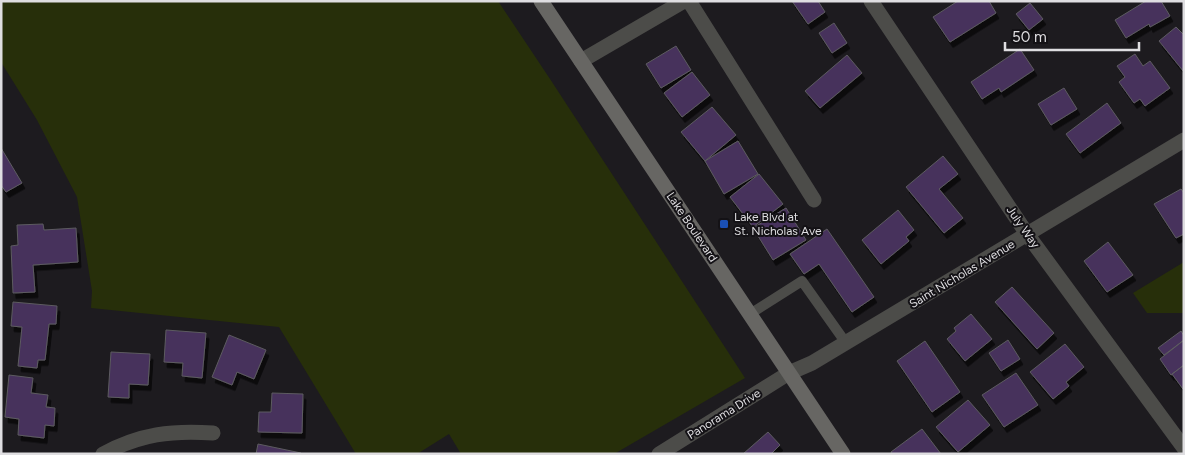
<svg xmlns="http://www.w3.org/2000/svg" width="1185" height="455" viewBox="0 0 1185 455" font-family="Figtree,sans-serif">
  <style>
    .green { fill: #272f0a }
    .building { fill: #46325c; stroke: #5d5b60; filter: url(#shadow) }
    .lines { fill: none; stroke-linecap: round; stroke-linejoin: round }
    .service { stroke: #4c4c49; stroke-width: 10 }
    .minor { stroke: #4c4c49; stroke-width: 15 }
    .secondary { stroke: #676663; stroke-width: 15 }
    .transit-dot { fill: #1a4fb4; stroke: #141216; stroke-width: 2 }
    .labels { text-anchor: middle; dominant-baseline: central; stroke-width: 4; stroke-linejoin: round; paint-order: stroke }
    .poi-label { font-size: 12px; fill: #dfdee1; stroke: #141216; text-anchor: start }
    .street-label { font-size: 12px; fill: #dfdee1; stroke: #141216 }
  </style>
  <defs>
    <filter id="shadow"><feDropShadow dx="3" dy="5.5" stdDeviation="0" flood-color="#0009"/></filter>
  </defs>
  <rect width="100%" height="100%" fill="#1d1b1f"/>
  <path class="green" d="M1 1H498L552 82 745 378 614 454H461L449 434 417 454H356L279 327 91 308 92 291 77 197 37 120 1 62Z
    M1184 262V313H1147L1133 293Z"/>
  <path class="building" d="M792 1H818L825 12 808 24Z
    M958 1H989L996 13 950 42 933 17Z
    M1146 1H1161L1170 16 1150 27 1149 24 1126 38 1115 20Z
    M1030 3 1043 19 1029 30 1016 14Z
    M834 23 847 43 832 53 819 33Z
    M1176 27 1184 35V72L1159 41Z
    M676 46 691 70 661 88 646 64Z
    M1020 49 1034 70 1001 92 999 88 982 99 971 82Z
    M1135 54 1143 66 1150 61 1170 88 1145 106 1140 99 1134 103 1119 82 1125 77 1117 66Z
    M847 55 862 73 820 108 805 91Z
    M692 72 710 95 682 117 664 93Z
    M1064 88 1077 109 1051 125 1038 104Z
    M1107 103 1121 123 1080 153 1066 134Z
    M712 107 736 135 705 161 681 132Z
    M738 141 758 174 724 194 705 161Z
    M1 148 22 183 6 192 1 185Z
    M943 156 958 174 939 189 963 218 944 233 906 187Z
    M759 174 783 204 753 227 730 197Z
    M1181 189 1184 193V234L1176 238 1154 204Z
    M786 208 806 240 773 260 753 228Z
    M898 210 914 230 906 237 909 241 881 264 862 240Z
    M43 224 44 230 76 228 78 262 33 265 35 292 13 293 11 246 18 245 17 225Z
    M827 229 874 297 852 312 819 264 804 274 790 254Z
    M1108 242 1133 275 1107 292 1084 261Z
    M1012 287 1054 333 1037 349 995 302Z
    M13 302 57 306 56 324H49L45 360H38L37 368 18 366 22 327 11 326Z
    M971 314 992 339 965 361 947 339 956 331 954 328Z
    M166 330 206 333 202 378 182 376 183 363 164 362Z
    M1181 331 1184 336V340L1164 355 1158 348Z
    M229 335 266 350 254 379 237 372 232 385 212 377Z
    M1008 340 1020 359 1001 371 989 353Z
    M1184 340V365L1171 375 1160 359Z
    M925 341 960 392 932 412 897 361Z
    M1065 344 1084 367 1066 382 1069 386 1053 399 1030 372Z
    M111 352 150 354 148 385 129 384V398L108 397Z
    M1184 365V388L1183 389 1172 374Z
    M1016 373 1038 405 1004 427 982 395Z
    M9 375 33 378 31 393 48 395 46 407 55 408 54 426 45 425 44 438 18 435 19 419 5 417Z
    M272 393 303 394 302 433 258 432 259 412H271Z
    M968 400 990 425 958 452 936 427Z
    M922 429 941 454H892L891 452Z
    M768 432 780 445 771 454H743Z
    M258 444 301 453V454H256Z"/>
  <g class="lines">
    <path class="service" d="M750 314 802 281 846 343"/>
    <path class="minor" d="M689 1 814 200
      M871 1 1027 234 1184 448
      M581 61 684 1
      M103 454C140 434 172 430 213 433
      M659 454 789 373 812 363 1184 140"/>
    <path class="secondary" d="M541 1 843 454"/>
  </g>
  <rect class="transit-dot" x="719" y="219" width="10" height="10" rx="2.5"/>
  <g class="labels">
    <g class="poi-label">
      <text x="734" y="217">Lake Blvd at<tspan x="734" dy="14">St. Nicholas Ave</tspan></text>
    </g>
    <g class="street-label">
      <text transform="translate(692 227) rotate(56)">Lake Boulevard</text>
      <text transform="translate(1023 227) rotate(55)">July Way</text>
      <text transform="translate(962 274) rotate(-31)">Saint Nicholas Avenue</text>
      <text transform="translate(724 414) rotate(-32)">Panorama Drive</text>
    </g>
  </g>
  <rect width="1185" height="455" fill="none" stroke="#dfdee1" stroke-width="5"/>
  <path d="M1005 42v8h134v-8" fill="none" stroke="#dfdee1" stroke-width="2.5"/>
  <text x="1012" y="42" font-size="15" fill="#dfdee1" stroke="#141216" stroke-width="4" paint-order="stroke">50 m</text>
</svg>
